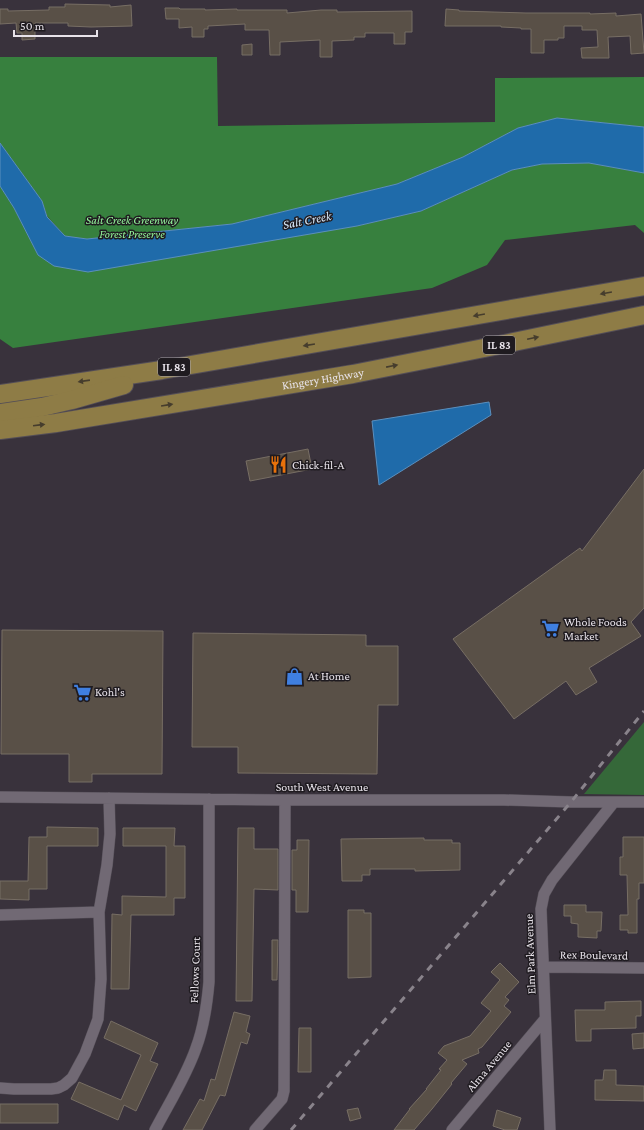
<svg xmlns="http://www.w3.org/2000/svg" width="644" height="1130" viewBox="0 0 644 1130" font-family="'Crimson Pro',serif">
  <style>
    .green { fill: #356839 }
    .forest { fill: #37803e }
    .water { fill: #1f6baa; stroke: #5b8fbd }
    .building { fill: #595047; stroke: #776e64 }
    .lines { fill: none; stroke-linecap: round; stroke-linejoin: round }
    .minor-casing { stroke: #544e57; stroke-width: 12 }
    .trunk-casing { stroke: #544e57; stroke-width: 20 }
    .minor { stroke: #716974; stroke-width: 11 }
    .trunk { stroke: #8e7c46; stroke-width: 18 }
    .rail { stroke: #89838b; stroke-width: 3; stroke-dasharray: 7 7; stroke-linecap: butt }
    .oneway { fill: #463d2d }
    .labels { text-anchor: middle; dominant-baseline: central; stroke-width: 3; stroke-linejoin: round; paint-order: stroke }
    .shield { fill: #1f1b20; stroke: #aca7ad; stroke-width: 1 }
    .shield-label { font-size: 11px; font-weight: bold; fill: #e8e3ea }
    .park-label { font-size: 12px; font-style: italic; fill: #94f59b; stroke: #1f1b20 }
    .street-label { font-size: 12px; fill: #e8e3ea; stroke: #1f1b20 }
    .poi-label { font-size: 12px; fill: #e8e3ea; stroke: #1f1b20; text-anchor: start }
    .water-label { font-size: 13px; font-style: italic; fill: #d5e7f8; stroke: #1f1b20 }
  </style>
  <rect width="100%" height="100%" fill="#39323c"/>
  <path class="green" d="M644 722V795L584 794Z"/>
  <path class="forest" d="M0 57H217L218 126 495 122V78L644 77V127L557 118 518 128 463 157 397 184 232 224 87 239 65 236 47 216 42 201 0 143Z
    M589 163 644 173V233L635 225 505 240 487 265 432 288 13 348 0 339V186L14 208 38 255 357 226 421 211 512 170 542 164Z"/>
  <path class="water" d="M557 118 644 127V173L589 163 542 164 512 170 421 211 357 226 88 272 54 266 38 255 14 208 0 186V143L42 201 47 217 65 236 87 239 232 224 397 184 463 157 518 128Z
    M489 402 491 415 379 485 372 421Z"/>
  <path class="building" d="M65 4 110 5V7L131 5 132 26 91 27 68 26V23H35V39L22 40V33H17L16 23 0 24V9H8V11L49 10V7H65Z
    M165 8H179L180 9H205V10L237 9V10H287V13L321 10H337V12L412 11V32H405V44H394V33H365V37H354V40L332 41V57H320V40L280 42V55H270L269 30H245V24L208 26V29H204V37H192V27L179 28V19H166Z
    M446 9 459 10V11L526 13H590V14L616 13V16L641 14 644 53 631 54 630 36 608 37 609 58H582L581 48 598 47 597 30H582V26H564V38H558V40H544V53H531V29H521V28L501 27V26H445Z
    M252 44V55H242V45Z
    M308 449 312 469 250 481 246 461Z
    M644 469V608L631 622 641 636 589 668 597 682 576 695 566 681 514 719 453 639 580 548 582 551Z
    M2 630 163 631 162 774H92V782H69V754H1Z
    M193 633 366 635V646H398V705H378L377 774 238 773V747H192Z
    M47 827 98 828V846H47V889H29V900L0 899V881H28L29 837H47Z
    M123 828H175L174 846H185V898H174V915H131L129 989H111L112 914 122 915V896L166 897V846H123Z
    M238 828H254V849H278V890L254 889 252 1001H236Z
    M623 837H644V883H639V899H637V933H628V930H620V915H628L627 875H620V857H623Z
    M424 838V840H452V843H460V870L415 871V869H370V875H362V881H342L341 839Z
    M297 840H309L308 912H296V890H292V850H297Z
    M564 905H586V912H602L601 931H597V938L578 937V924L571 923V916H564Z
    M348 910H364V913H371V977L348 978Z
    M272 940H278L277 980H272Z
    M500 963 519 982 505 997 509 1000 504 1006 511 1012 482 1047 478 1049 479 1053 462 1060 467 1064 451 1083 452 1084 432 1109 414 1130H394L410 1109H409L427 1089H426L441 1070 439 1069 447 1060 438 1053 444 1046 470 1036 491 1011 481 1003 500 980 491 972Z
    M641 1001V1016H636V1028L591 1029V1041H576L575 1010H605V1002Z
    M234 1012 250 1016 246 1032 250 1034 247 1044 241 1042 225 1096 220 1095 202 1130H183L200 1099 204 1101 211 1079 215 1080Z
    M111 1021 158 1043 150 1061 158 1064 136 1111 124 1105 118 1120 71 1099 79 1082 121 1100 141 1055 104 1038Z
    M299 1028H311V1072H298Z
    M644 1033V1048L633 1049 632 1034Z
    M604 1070H616V1085L644 1086V1101L595 1100V1080H603Z
    M0 1104H58V1123H0Z
    M358 1108 361 1118 350 1121 347 1110Z
    M497 1110 521 1118 517 1130H505L493 1126Z"/>
  <g class="lines">
    <defs>
      <path id="minor" d="M0 797 285 800H504L571 802H644
        M0 915 99 912
        M543 967 644 968
        M0 1088 14 1089H51L58 1088 64 1085 72 1078 85 1054 98 1019 101 979 99 912 107 865 110 834 109 798
        M155 1130C169 1103 186 1077 196 1048 204 1027 207 1005 209 982V799
        M255 1130 282 1099 284 1091 285 800
        M452 1130 545 1019
        M550 1130 541 909 544 894 552 880 614 802"/>
      <g id="trunk">
        <path d="M0 394 162 370 644 286"/>
        <path d="M0 413 42 407 72 400 124 385"/>
        <path id="s1" d="M0 430 56 423 353 374 509 343 644 315"/>
      </g>
    </defs>
    <use href="#minor" class="minor-casing"/>
    <use href="#trunk" class="trunk-casing"/>
    <use href="#minor" class="minor"/>
    <use href="#trunk" class="trunk"/>
    <path class="rail" d="M291 1130 571 802 644 711"/>
  </g>
  <defs><path id="oneway-solid" d="M-6-.8H1V-3.2L6.5 0L1 3.2V.8H-6Z"/></defs>
  <g class="oneway">
    <use href="#oneway-solid" transform="translate(606 293) rotate(170)"/>
    <use href="#oneway-solid" transform="translate(479 315) rotate(170)"/>
    <use href="#oneway-solid" transform="translate(533 338) rotate(-12)"/>
    <use href="#oneway-solid" transform="translate(309 345) rotate(171)"/>
    <use href="#oneway-solid" transform="translate(392 366) rotate(-11)"/>
    <use href="#oneway-solid" transform="translate(84 381) rotate(172)"/>
    <use href="#oneway-solid" transform="translate(167 405) rotate(-9)"/>
    <use href="#oneway-solid" transform="translate(39 425) rotate(-7)"/>
  </g>
  <defs>
    <symbol id="restaurant-bare" viewBox="-9 -9 18 18"><path d="M-5-6h1v4h1v-4h1v4h1v-4h1v5L-1.5 .5V6h-2V.5L-5-1ZM5-6V6H3V1.5H1.5Q1.5-4 5-6Z" fill="#e8710a" stroke="#1f1b20" stroke-width="2.5" paint-order="stroke"/></symbol>
    <symbol id="supermarket-bare" viewBox="-9 -9 18 18"><path d="M-6-5.5h2.5l.6 2H6L4.5 2H-2.5L-4.4-4H-6ZM-1.5 3.2a1.3 1.3 0 1 0 .1 0ZM3 3.2a1.3 1.3 0 1 0 .1 0Z" fill="#3f7fe0" stroke="#1f1b20" stroke-width="2.5" paint-order="stroke"/></symbol>
    <symbol id="shop-bare" viewBox="-9 -9 18 18"><path d="M-5-2.5h2.3a2.7 3.5 0 0 1 5.4 0H5L5.5 6h-11ZM-1.5-2.5h3a1.5 2.3 0 0 0-3 0Z" fill="#3f7fe0" stroke="#1f1b20" stroke-width="2.5" paint-order="stroke"/></symbol>
  </defs>
  <g fill-rule="evenodd">
    <use href="#restaurant-bare" x="266" y="452" width="25" height="25"/>
    <use href="#supermarket-bare" x="538" y="616" width="25" height="25"/>
    <use href="#shop-bare" x="282" y="664" width="25" height="25"/>
    <use href="#supermarket-bare" x="70" y="680" width="25" height="25"/>
  </g>
  <g class="labels">
    <g class="shield">
      <rect x="483" y="336" width="32" height="18" rx="3"/>
      <rect x="158" y="358" width="32" height="18" rx="3"/>
    </g>
    <g class="shield-label">
      <text x="499" y="345">IL 83</text>
      <text x="174" y="367">IL 83</text>
    </g>
    <g class="park-label">
      <text x="132" y="220">Salt Creek Greenway<tspan x="132" dy="14">Forest Preserve</tspan></text>
    </g>
    <g class="street-label">
      <text stroke="none"><textPath href="#s1" startOffset="327">Kingery Highway</textPath></text>
      <text x="322" y="787">South West Avenue</text>
      <text transform="translate(530 954) rotate(-92)">Elm Park Avenue</text>
      <text transform="translate(594 955) rotate(1)">Rex Boulevard</text>
      <text transform="translate(195 970) rotate(-88)">Fellows Court</text>
      <text transform="translate(489 1066) rotate(-50)">Alma Avenue</text>
    </g>
    <g class="poi-label">
      <text x="292" y="465">Chick-fil-A</text>
      <text x="564" y="622">Whole Foods<tspan x="564" dy="14">Market</tspan></text>
      <text x="308" y="676">At Home</text>
      <text x="95" y="692">Kohl's</text>
    </g>
    <g class="water-label">
      <text transform="translate(307 220) rotate(-11)">Salt Creek</text>
    </g>
  </g>
  <path d="M14 30v6h83v-6" fill="none" stroke="#e8e3ea" stroke-width="2"/>
  <text x="20" y="30" font-size="12" fill="#e8e3ea" stroke="#1f1b20" stroke-width="3" paint-order="stroke">50 m</text>
</svg>
